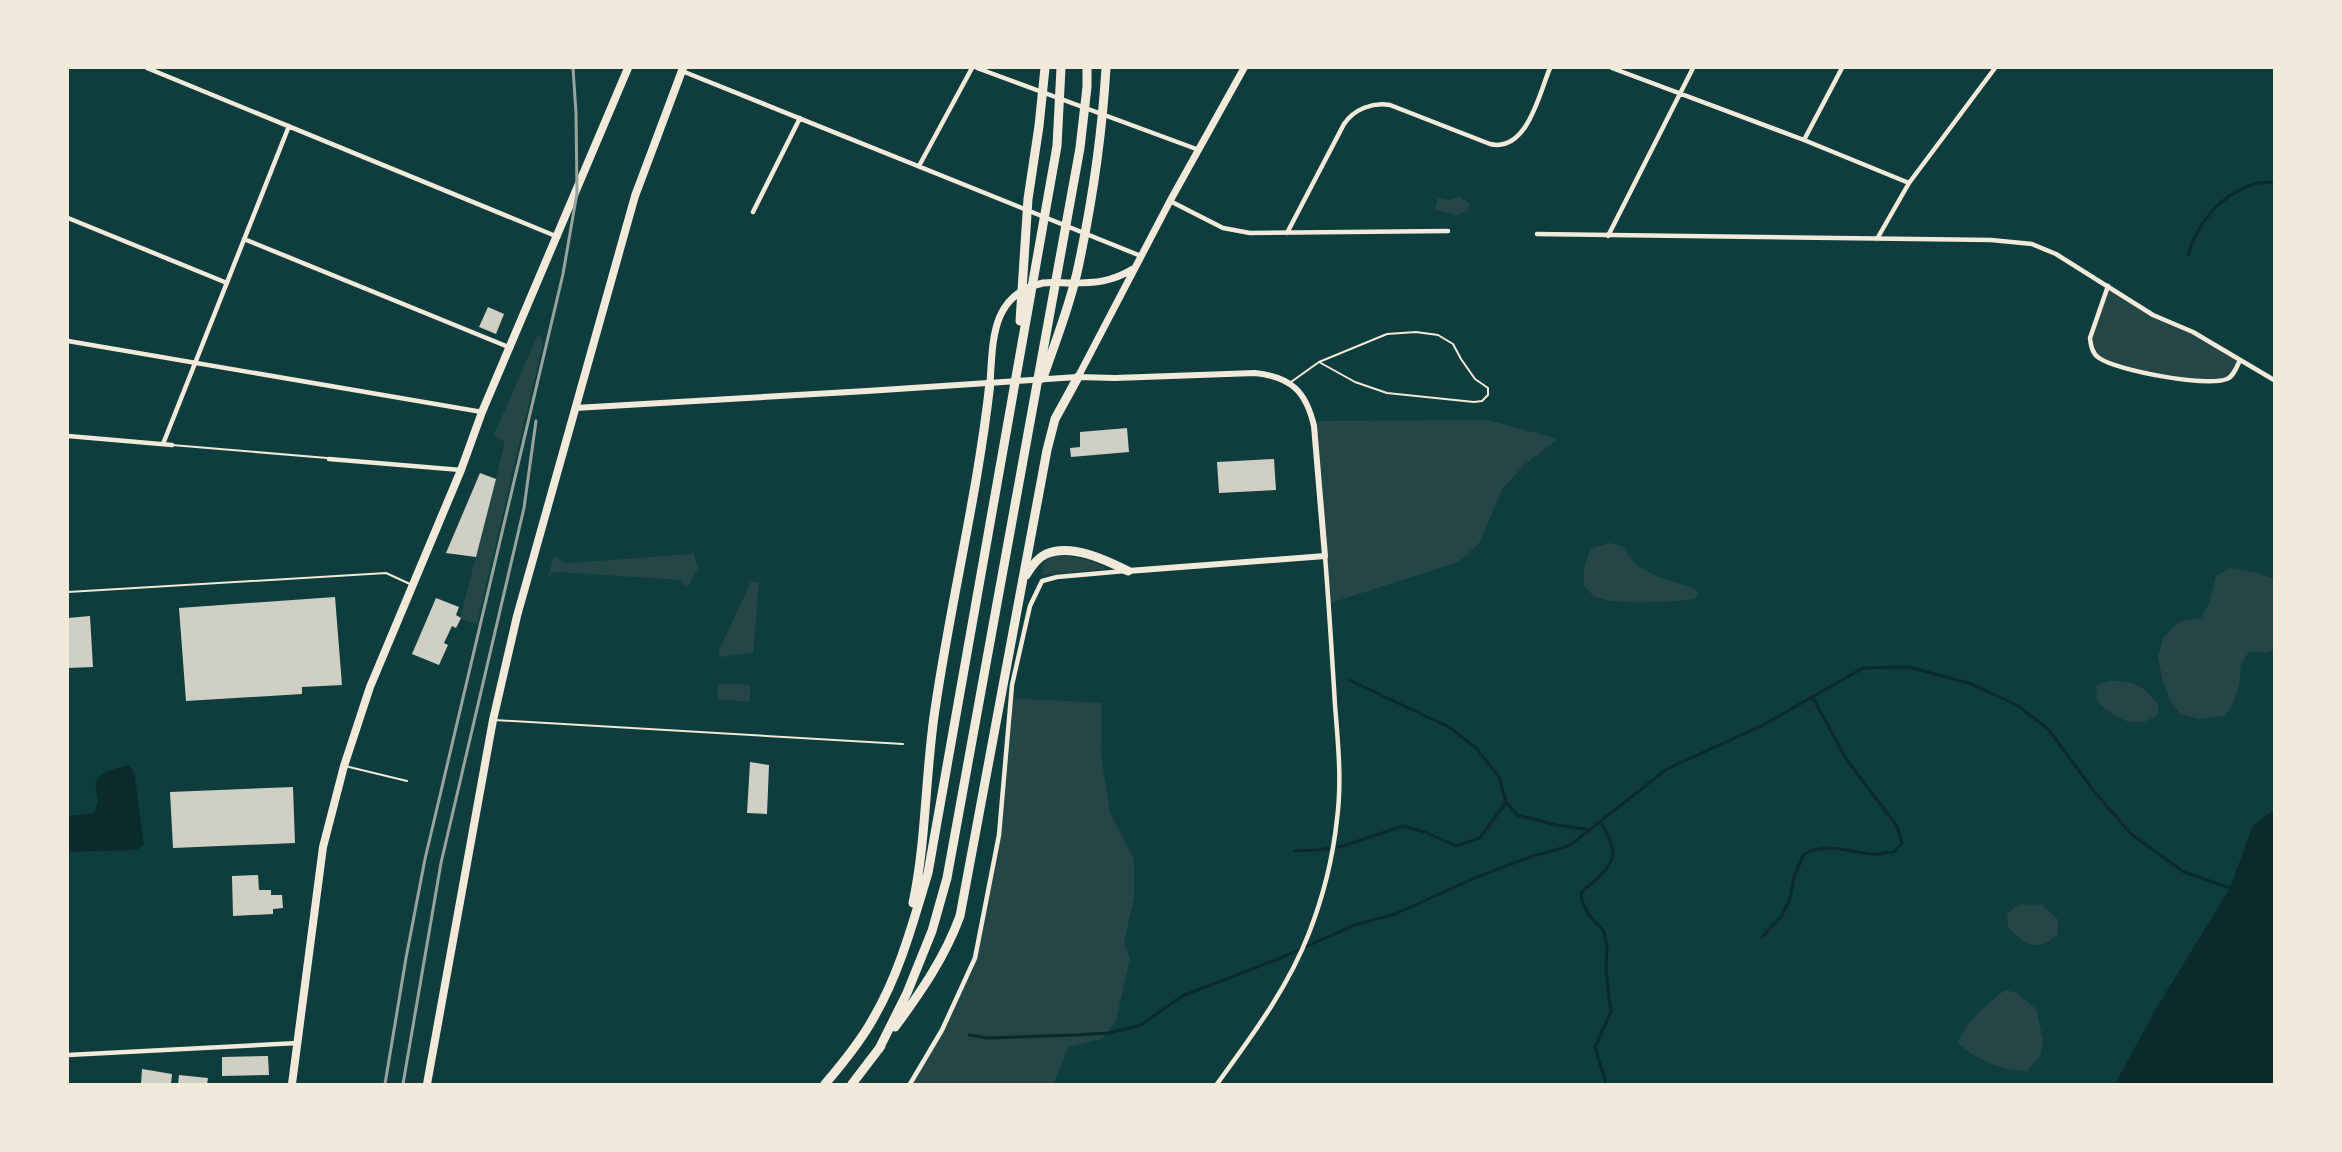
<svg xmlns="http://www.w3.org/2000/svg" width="2342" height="1152" viewBox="0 0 2342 1152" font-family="'Source Sans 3',sans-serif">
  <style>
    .green { fill: #244646 }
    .water { fill: #0a2a2b }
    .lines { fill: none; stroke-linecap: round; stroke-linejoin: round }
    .stream { stroke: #0a2a2b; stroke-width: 3 }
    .building { fill: #cfcfc3 }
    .service { stroke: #f1e9da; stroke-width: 2 }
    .minor { stroke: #f1e9da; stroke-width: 4.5 }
    .tertiary { stroke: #f1e9da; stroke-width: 6 }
    .secondary { stroke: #f1e9da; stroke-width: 7 }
    .primary { stroke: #f1e9da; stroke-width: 8 }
    .motorway { stroke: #f1e9da; stroke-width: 9 }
    .rail { stroke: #97a49c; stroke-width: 3 }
  </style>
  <rect width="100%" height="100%" fill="#0f3d3e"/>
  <path class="green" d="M1460 197 1470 204 1467 211 1457 215 1435 210 1438 198 1449 200Z
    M2108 286 2153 314 2193 332 2240 360 2232 375 2227 379H2169L2100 359 2095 354 2090 338Z
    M537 336H541L543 343 477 624 460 619 505 442 494 435Z
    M1488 420 1558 439 1525 464 1502 489 1480 542 1459 562 1330 603 1313 421Z
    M1609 543 1622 546 1635 564 1656 576 1693 588 1698 594 1695 599C1674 602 1612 606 1594 596 1591 594 1587 589 1584 586V568L1590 549Z
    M693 552 698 568 688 586 685 588 682 580 555 572 548 577 554 556 563 562 571 563 690 554Z
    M1050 555C1069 556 1091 558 1107 569L1043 575 1042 567Z
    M2229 568 2255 572 2274 579V649L2269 653 2249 652 2241 663 2239 685 2231 708 2224 716 2199 719 2182 715 2172 705 2163 682 2158 657 2163 638 2173 627 2184 620 2201 618 2209 604 2216 576Z
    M751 582H759L753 653 719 657V650Z
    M2108 681C2135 681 2141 684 2158 704V714C2137 732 2114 718 2097 701L2096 686Z
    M718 683 750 685V702L717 699Z
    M1011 698 1102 703 1101 755 1110 813 1134 859V898L1124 943 1130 958 1116 1021 1101 1039 1068 1047 1054 1084H910L942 1030 975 958 999 835Z
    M2019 904 2042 905 2057 918 2058 934C2036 953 2026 946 2008 927L2007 914Z
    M2005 990 2017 993 2036 1009 2043 1040 2040 1056 2027 1071C2000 1071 1978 1060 1958 1043 1967 1020 1986 1005 2005 990Z"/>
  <path class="water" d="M128 765 134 771 144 845 136 850 68 852V816L94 813 98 801 95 783C103 770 115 769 128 765Z
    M2274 810V1084H2115L2157 1007 2230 888 2253 825Z"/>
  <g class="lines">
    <path class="stream" d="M2188 255C2197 223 2220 196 2251 185 2258 182 2267 183 2274 182
      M1349 680 1449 727 1476 748 1499 777 1506 802 1517 815 1556 825 1591 830
      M1601 822C1605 830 1611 841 1613 850 1615 867 1592 882 1581 893L1582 901 1589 915 1604 931 1607 948 1606 971 1611 1012 1595 1047 1606 1083
      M1295 851 1319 850 1343 846 1403 826 1425 832 1456 846 1480 838 1506 802
      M1761 938 1781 917 1790 899 1794 877 1804 854C1833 841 1847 853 1875 854 1881 854 1888 852 1894 852L1902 843 1897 826 1846 759 1812 696
      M969 1035 987 1038 1077 1035 1109 1033 1141 1025 1182 996 1278 959 1355 925 1395 914 1477 877 1530 857 1569 846 1667 769 1763 725 1863 668 1908 667 1969 683 2017 705 2049 730 2093 790 2131 834 2184 872 2230 888"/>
  </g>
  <path class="building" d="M488 307 504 314 496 334 479 327Z
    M1127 428 1129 452 1071 457 1070 448 1080 447V432Z
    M1274 459 1276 490 1219 493 1217 462Z
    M480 473 496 479 476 557 446 553Z
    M335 597 342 685 302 687V694L186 701 179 608Z
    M436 598 459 607 456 615 461 618 456 628 452 626 444 643 448 645 439 665 412 654Z
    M90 616 93 667 68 668V618Z
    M750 762 769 765 767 814 747 813Z
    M293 787 295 843 173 848 170 792Z
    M258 875 259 890H271V895H282L283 908 273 909V914L233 916 232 876Z
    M268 1056 269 1075 222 1076V1057Z
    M142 1069 172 1074 171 1084H141Z
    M179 1075 208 1078 207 1084H178Z"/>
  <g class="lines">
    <path class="service" d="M1291 382 1319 362 1387 334 1416 332 1438 335 1453 344 1461 359 1475 379 1488 388V395L1482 401 1474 402 1387 393 1355 382 1319 362
      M172 445 327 458
      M68 592 386 573 410 584
      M495 720 903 744
      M345 766 407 781"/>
    <path class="minor" d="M147 68 558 237
      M977 68 1199 150
      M1612 68 1804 140 1909 183
      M682 71 1141 256
      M1804 140 1842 68
      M919 166 972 68
      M1170 201 1223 228 1250 233 1448 231
      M753 212 800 118
      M68 218 227 283
      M1287 233 1344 124C1354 109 1373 102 1390 105L1490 144C1527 153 1539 94 1550 68
      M1537 234 1991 240 2032 244 2056 254 2153 315 2193 332 2274 380
      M1608 236 1693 68
      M244 239 511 348
      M1877 239 1909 183 1995 68
      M2108 286 2090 338C2091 346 2092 353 2099 358 2118 371 2206 387 2227 379 2234 376 2237 366 2240 360
      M68 341 482 412
      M68 436 172 445
      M163 444 289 126
      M329 459 461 470
      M68 1055 298 1043
      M910 1084 942 1030 975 958 999 835 1012 685 1030 606 1042 581 1057 577 1125 571
      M1217 1084C1251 1037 1288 988 1309 933 1323 897 1333 857 1337 819 1342 781 1338 743 1335 705 1332 655 1329 606 1325 556"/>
    <path class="tertiary" d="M575 408 867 391 1078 377 1115 378 1255 373C1291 377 1306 391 1314 426L1325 556 1128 571"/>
    <path class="secondary" d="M1078 377 1170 201 1244 68
      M990 383C993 340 991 294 1043 283 1052 282 1062 283 1071 283 1096 283 1111 282 1133 269"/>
    <path class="primary" d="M292 1084 323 847 344 766 370 687 461 470 482 412 628 68
      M427 1084 493 720 517 616 635 196 683 68"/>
    <path class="motorway" d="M1020 321 1028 199 1039 126 1045 68
      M1043 378C1055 342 1070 306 1078 268 1092 203 1102 135 1106 68
      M1026 575C1031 567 1037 558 1046 554 1071 543 1106 560 1128 571
      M913 903C927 837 925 770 936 703 952 596 978 491 990 383
      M895 1027C921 992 945 957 960 916L1047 450 1055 419 1078 377
      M879 1049 907 993 932 931 947 878 1080 148 1087 87V68
      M825 1084C843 1063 861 1041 874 1017 900 972 913 922 928 873L1057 146 1061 68
      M852 1084 881 1046"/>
    <path class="rail" d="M385 1084 406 958 425 859 563 274 577 193 576 113 573 68
      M403 1084 441 863 524 508 536 421"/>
  </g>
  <rect width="2342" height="1152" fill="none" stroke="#f1e9da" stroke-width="138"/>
</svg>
